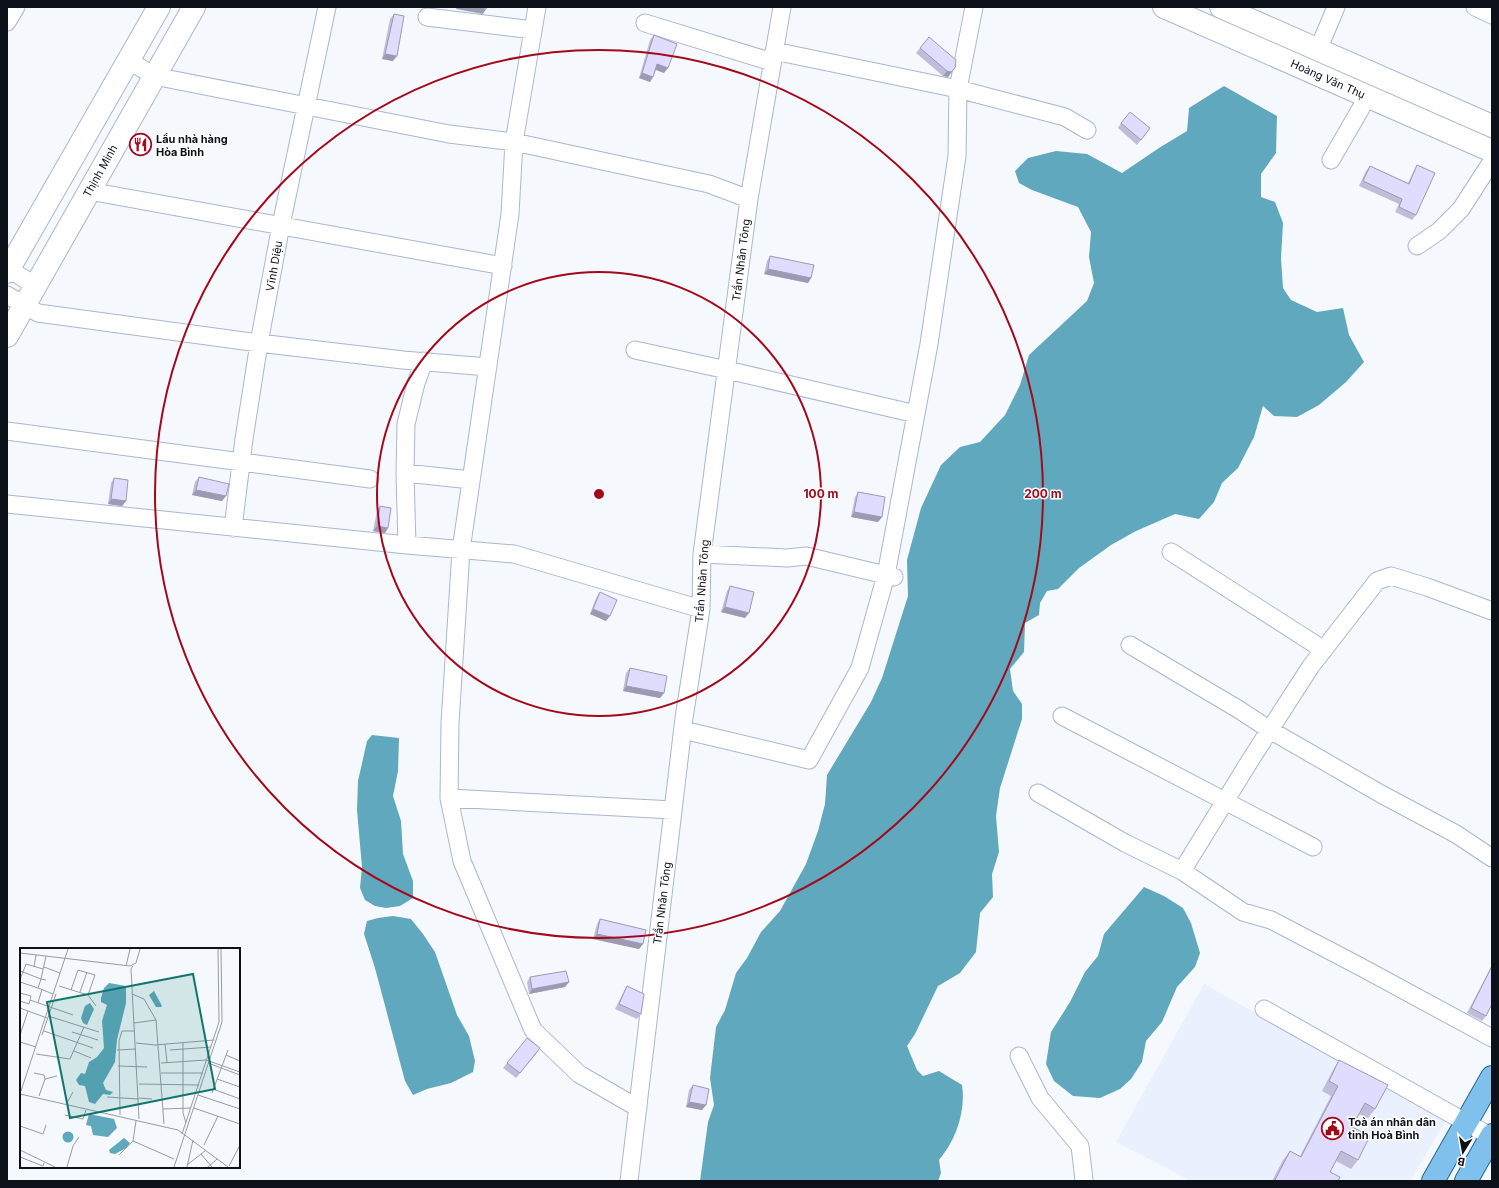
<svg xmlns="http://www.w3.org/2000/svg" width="1499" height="1188" viewBox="0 0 1499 1188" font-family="Inter,sans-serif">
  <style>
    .built { fill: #eaf0fe }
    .water { fill: #60a8bd }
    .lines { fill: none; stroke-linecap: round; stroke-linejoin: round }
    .minor-casing { stroke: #aab6d1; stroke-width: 19 }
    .secondary-casing { stroke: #aab6d1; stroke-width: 24 }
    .primary-casing { stroke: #20689a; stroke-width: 24 }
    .minor { stroke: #fff; stroke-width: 17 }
    .secondary { stroke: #fff; stroke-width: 22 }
    .primary { stroke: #7fc1ec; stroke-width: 22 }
    .wall { fill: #c0bdda }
    .shaded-wall { fill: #9c9ab2 }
    .building { fill: #dfdcfe; stroke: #9c9ab2 }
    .ring { fill: none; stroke: #a4091b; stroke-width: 2 }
    .labels { text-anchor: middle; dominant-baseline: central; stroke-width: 3; stroke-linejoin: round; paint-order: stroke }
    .street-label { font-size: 11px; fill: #0c1019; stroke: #fff }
    .poi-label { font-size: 11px; font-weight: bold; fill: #0c1019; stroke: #fff; text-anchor: start }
    .inset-road { fill: none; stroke: #989ba2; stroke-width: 1 }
    .view { fill: #0f766e; fill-opacity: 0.15; stroke: #0f766e; stroke-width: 2 }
    .inset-edge { fill: none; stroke: #0c1019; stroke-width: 2 }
    .centre { fill: #a4091b; stroke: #fff; stroke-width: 2 }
    .ring-label { font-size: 12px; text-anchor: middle; font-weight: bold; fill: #a4091b; stroke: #fff; stroke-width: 3; stroke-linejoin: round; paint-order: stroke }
  </style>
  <rect width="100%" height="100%" fill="#f5f8fd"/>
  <path class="built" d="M1204 984 1446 1120 1410 1181H1191L1116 1142Z"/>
  <path class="water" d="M1224 86 1277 116 1276 153 1261 174V197L1275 202 1283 223 1281 258 1283 288 1291 300 1317 312 1343 308 1349 335 1364 362 1346 382 1319 405 1297 417 1274 416 1263 406 1254 437 1238 468 1222 483 1214 502 1199 519 1175 514 1136 531 1111 545 1079 568 1058 589 1047 591 1040 603 1039 615 1025 623 1024 652 1010 669 1013 691 1022 704V719L1000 788 996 816 999 852 992 874 993 897 980 913 976 952 960 973 938 986 915 1034 907 1046 917 1070 923 1076 939 1071 962 1085C966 1111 956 1140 939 1160L941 1173 938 1181H700L708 1122 714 1105 710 1078 716 1027 725 1010 736 973 747 958 761 932 780 911 806 864 818 831 825 804 827 775 871 702 882 678 908 596 907 560 921 508 941 465 960 447 980 442 1005 415 1020 385 1029 355 1087 301 1094 283 1089 257 1091 232 1078 207 1032 190 1019 183 1015 171 1028 158 1056 151 1087 154 1122 173 1159 148 1187 131 1189 108Z
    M372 735 399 738 398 771 393 796 401 821 403 854 413 881V898L400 906 386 908 375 906 365 900 360 888 362 867 357 810 358 781 367 741Z
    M1144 887 1164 896 1183 908 1191 923 1200 953 1195 967 1177 987 1162 1022 1146 1041 1142 1062 1131 1079 1120 1089 1100 1098 1073 1096 1054 1081 1046 1064 1051 1032 1070 1002 1085 972 1098 956 1104 934Z
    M393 916 411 919 423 934 435 952 457 1015 469 1036 475 1061 473 1072 451 1083 427 1089 413 1095 405 1081 375 968 364 934 367 921 378 918Z"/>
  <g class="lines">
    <defs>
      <path id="minor" d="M537 7 514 142 510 214 461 550 450 723 449 798 462 861 533 1030 579 1074 638 1108
        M1475 7 1492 15
        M427 17 533 30
        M7 22 16 7
        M645 23 772 62
        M1318 50 1336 7
        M774 51 958 89 1065 117 1087 130
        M128 60 154 76 449 134 514 142 709 184 749 199
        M1331 160 1368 96
        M89 191 503 266
        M1417 246 1439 231 1461 209 1492 161
        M7 268 36 286
        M7 295 38 313 259 343 403 360 488 367
        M635 350 727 370 916 414
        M7 431 370 479
        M405 473 471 480
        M7 504 407 545 514 554 701 609
        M233 528 244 439 259 343 281 225 327 7
        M407 545 405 473 406 424 416 383 424 361
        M1171 552 1324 650
        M702 554 787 558 806 556 894 577
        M1130 645 1238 709 1270 730 1381 794 1456 834 1492 858
        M1062 716 1313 847
        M683 730 809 760 860 668 886 575 929 344 957 156 958 89 974 7
        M1038 793 1125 843 1182 871 1243 912 1271 920 1359 966 1492 1038
        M449 798 673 810
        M1182 871 1251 759 1311 666 1377 581 1391 576 1427 587 1492 611
        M1264 1009 1492 1137
        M1019 1056 1040 1098 1080 1146 1084 1180
        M629 1181 684 718 701 609 702 554 749 199 782 7"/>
      <path id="secondary" d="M1164 7 1492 151
        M1221 7 1492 126
        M7 272 159 7
        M7 336 194 7"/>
      <path id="primary" d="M1433 1181 1492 1077
        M1466 1181 1492 1135"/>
    </defs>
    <use href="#minor" class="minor-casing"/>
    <use href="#secondary" class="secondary-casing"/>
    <use href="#primary" class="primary-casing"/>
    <use href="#minor" class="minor"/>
    <use href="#secondary" class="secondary"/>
    <use href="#primary" class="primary"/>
  </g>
  <path class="wall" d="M394 14 393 61 382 59 390 19Z
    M654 35 664 73 656 70 653 77 650 82 639 78 650 40Z
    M920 48 955 68 948 77 943 76 916 53Z
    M1121 123 1150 128 1137 145 1118 128Z
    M1417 165 1416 215 1412 220 1395 212 1399 204 1359 186 1366 171 1370 166 1408 183 1414 170Z
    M770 256 811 278 808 283 764 274 767 261Z
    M199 477 222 501 192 495 195 482Z
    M114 478 126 501 122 506 108 504 111 483Z
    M858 492 882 517 878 522 851 517 855 497Z
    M380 506 385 533 373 531 377 511Z
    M730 586 745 618 721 612 727 591Z
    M600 592 606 621 590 614 596 598Z
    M630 668 664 693 660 698 623 691 626 673Z
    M600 919 643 944 639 949 593 939 597 924Z
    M1492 965V1004L1486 1016 1482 1021 1467 1013Z
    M530 977 569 982 565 987 529 994 527 982Z
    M627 986 641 1014 637 1019 615 1009 624 991Z
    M537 1053 516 1078 503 1068 507 1063Z
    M1339 1060 1375 1109 1368 1118 1359 1114 1352 1127 1358 1160 1351 1169 1336 1161 1330 1172 1338 1181H1272L1283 1160 1290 1151 1300 1156 1331 1096 1322 1091 1333 1070Z
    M693 1085 706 1105 702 1110 686 1107 689 1090Z"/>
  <path class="shaded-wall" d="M457 7H476L486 9 483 14 456 9Z
    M385 54 397 56 393 61 382 59Z
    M657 64 668 68 664 73 654 69Z
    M955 68 948 77 943 76 947 71Z
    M642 73 653 77 650 82 639 78Z
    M768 269 811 278 808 283 764 274Z
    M196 490 226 496 222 501 192 495Z
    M111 499 126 501 122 506 108 504Z
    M854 512 882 517 878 522 851 517Z
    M377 526 388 528 385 533 373 531Z
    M725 607 749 613 745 618 721 612Z
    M593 609 610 616 606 621 590 614Z
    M626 686 664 693 660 698 623 691Z
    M597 934 643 944 639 949 593 939Z
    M569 982 565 987 529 994 532 989Z
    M689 1102 706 1105 702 1110 686 1107Z"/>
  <path class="building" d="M476 7H487L486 9Z
    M394 14 404 16 397 56 385 54Z
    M654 35 677 44 668 68 657 64 653 77 642 73Z
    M929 37 956 60 955 68 951 72 947 71 920 48Z
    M1130 112 1150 128 1141 140 1121 123Z
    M1417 165 1435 173 1416 215 1399 207 1402 199 1363 181 1370 166 1409 184Z
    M770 256 814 265 811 278 768 269Z
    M199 477 229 484 226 496 196 490Z
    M114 478 128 480 126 501 111 499Z
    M858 492 885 497 882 517 854 512Z
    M380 506 391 508 388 528 377 526Z
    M730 586 754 592 749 613 725 607Z
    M600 592 617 600 610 616 593 609Z
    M630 668 667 676 664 693 626 686Z
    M600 919 646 930 643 944 597 934Z
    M1492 966V1004L1486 1016 1471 1008Z
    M566 971 569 982 532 989 530 977Z
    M627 986 644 994 641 1014 619 1004Z
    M527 1038 540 1048 520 1073 507 1063Z
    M1339 1060 1388 1085 1375 1109 1365 1103 1352 1127 1370 1136 1358 1160 1341 1151 1330 1172 1340 1177 1338 1181H1278L1275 1180 1290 1151 1301 1157 1338 1086 1329 1081Z
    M693 1085 709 1089 706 1105 689 1102Z"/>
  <g class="ring">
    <circle cx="599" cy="494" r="222"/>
    <circle cx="599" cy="494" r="444"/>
  </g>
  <defs>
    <symbol id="restaurant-ring" viewBox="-11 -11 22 22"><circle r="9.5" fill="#fff" stroke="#a4091b" stroke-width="1.5"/><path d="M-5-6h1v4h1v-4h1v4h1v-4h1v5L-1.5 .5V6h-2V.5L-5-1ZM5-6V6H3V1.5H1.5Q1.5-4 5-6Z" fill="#a4091b"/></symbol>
    <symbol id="civic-ring" viewBox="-11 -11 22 22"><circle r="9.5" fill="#fff" stroke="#a4091b" stroke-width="1.5"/><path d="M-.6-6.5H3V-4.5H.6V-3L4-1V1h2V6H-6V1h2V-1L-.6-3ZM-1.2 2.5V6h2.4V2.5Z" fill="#a4091b"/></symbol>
  </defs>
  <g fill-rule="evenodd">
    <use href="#restaurant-ring" x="128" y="132" width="25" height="25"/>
    <use href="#civic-ring" x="1320" y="1116" width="25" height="25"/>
  </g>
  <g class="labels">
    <g class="street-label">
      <text transform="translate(1328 79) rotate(24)">Hoàng Văn Thụ</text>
      <text transform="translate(100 171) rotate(-61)">Thịnh Minh</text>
      <text transform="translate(741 260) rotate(-83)">Trần Nhân Tông</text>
      <text transform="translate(274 266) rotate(-80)">Vĩnh Diệu</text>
      <text transform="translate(702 581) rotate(-86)">Trần Nhân Tông</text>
      <text transform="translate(662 903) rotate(-83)">Trần Nhân Tông</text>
    </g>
    <g class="poi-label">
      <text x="156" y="139">Lẩu nhà hàng<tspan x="156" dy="13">Hòa Bình</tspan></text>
      <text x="1348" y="1122">Toà án nhân dân<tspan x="1348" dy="13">tỉnh Hoà Bình</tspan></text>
    </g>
  </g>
  <g transform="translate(20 948)">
    <rect width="220" height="220" fill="#f5f8fd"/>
    <path d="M89 35 106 38V55L97 92 95 114 83 135 86 142 93 144 90 147 83 146 75 156 69 154 65 138 59 137 56 132 61 125 65 126 69 114 77 109 84 100 82 73 87 57 81 54V50L84 40ZM134 43 142 58 141 59H136L129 47ZM70 55 74 61 67 77 63 75 61 70 65 58ZM69 166 94 171 97 180 88 189 73 187 71 178 66 177ZM42.5 189a5.5 5.5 0 1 1 11 0a5.5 5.5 0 1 1-11 0ZM104 190 110 195 106 200 95 206 90 205 89 202Z" fill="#60a8bd"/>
    <path class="inset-road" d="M48 1 0 146 158 182 208 219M0 5 110 18 116 15 120 1M106 18 110 1M113 18 111 21 119 171M14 19 16 7M24 19 40 25M0 23 3 24 6 16 23 21M0 31 3 24 21 31 18 40 0 34M26 32 21 31 26 8M39 38 68 47 75 27 58 22 51 42M18 40 33 46M60 44 67 24M0 45 11 48 9 56 0 53M112 46 124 51 136 72 144 176M68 47 76 58M10 52 53 67M18 55 22 41M0 60 8 63 0 87M8 63 27 70M28 68 79 84M114 75 136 72M24 83 73 100M52 84 78 92M22 87 36 46M0 94 16 99M116 95 135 97 194 92M163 95V165L166 175M145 96 147 114M97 102 116 101M150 102 191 99M54 103 71 110M16 106 50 111 64 79M206 107 220 113M141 115 186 112 220 124M188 115 220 127M98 118 127 119M14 125 24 127 25 131M141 125H183M197 131 220 139M119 136 179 137M193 141 220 151M192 145 208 102M178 147 220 161M19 148 25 131 37 128M87 149 119 151M119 150 132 151M47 155 53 144M174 160 220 176M143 161 171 160M45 167 63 171 66 162M100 167 99 93 102 83H115M0 178 23 186 26 177M162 186 199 74 198 1M113 193 154 211M184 197 198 168M0 202 35 219M186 202 181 206 192 219M99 207 113 193 116 173M0 209 23 218 24 215M167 217 181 206M209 218 220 197M47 219 53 198 59 189M154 219 202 74 201 1M167 219 173 192M188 219 197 211"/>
    <path class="view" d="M173 26 195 141 50 170 27 54Z"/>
    <rect width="220" height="220" class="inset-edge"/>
  </g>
  <circle cx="599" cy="494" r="6" class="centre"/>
  <g class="ring-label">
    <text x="821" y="498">100 m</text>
    <text x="1043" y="498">200 m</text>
  </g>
  <rect width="1499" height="1188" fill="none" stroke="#0c1019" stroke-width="16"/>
  <g transform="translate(1463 1152) rotate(191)" stroke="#ffffff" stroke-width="3" paint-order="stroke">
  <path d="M0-3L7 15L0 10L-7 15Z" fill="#0c1019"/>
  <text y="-6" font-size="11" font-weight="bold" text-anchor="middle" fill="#0c1019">B</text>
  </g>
</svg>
